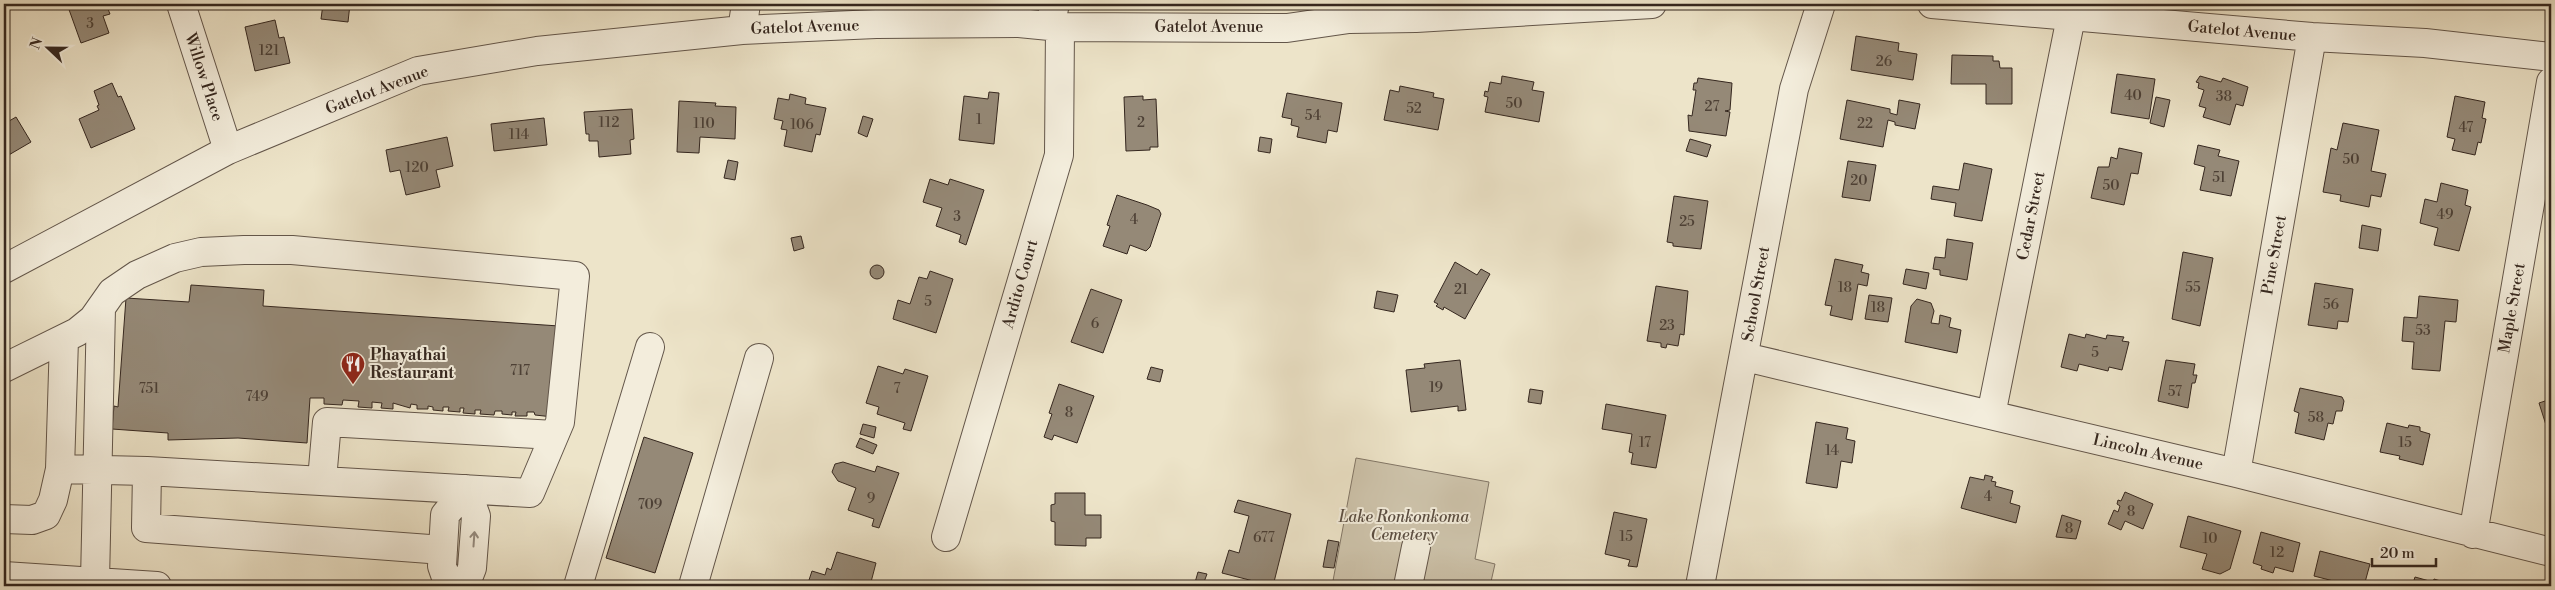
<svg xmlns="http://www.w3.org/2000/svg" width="2555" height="590" viewBox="0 0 2555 590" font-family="'Libre Bodoni',serif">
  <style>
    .green { fill: #cec4ac; stroke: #827666 }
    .building { fill: #958977; stroke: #35271f }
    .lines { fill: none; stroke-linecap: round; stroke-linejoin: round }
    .minor-casing { stroke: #63564a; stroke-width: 30 }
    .minor { stroke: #f3eddc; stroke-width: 28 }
    .oneway { stroke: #948a7e }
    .labels { text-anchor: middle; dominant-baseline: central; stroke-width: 4; stroke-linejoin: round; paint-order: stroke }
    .number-label { font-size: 14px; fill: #4d4035 }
    .street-label { font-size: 16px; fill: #35271f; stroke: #f3eddc }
    .poi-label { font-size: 16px; font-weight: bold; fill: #35271f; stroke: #f3eddc; text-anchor: start }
    .park-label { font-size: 16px; font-style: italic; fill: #5b4e42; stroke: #f3eddc }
  </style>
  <rect width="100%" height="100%" fill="#ede4c9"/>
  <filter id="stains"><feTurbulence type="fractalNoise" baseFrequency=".004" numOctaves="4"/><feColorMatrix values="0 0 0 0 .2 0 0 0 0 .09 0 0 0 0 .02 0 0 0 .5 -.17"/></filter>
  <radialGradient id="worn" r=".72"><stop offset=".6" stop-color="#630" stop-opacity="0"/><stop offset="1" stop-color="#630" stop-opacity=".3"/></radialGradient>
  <path class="green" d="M1356 458 1489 482 1475 559 1495 564 1490 586H1332Z"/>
  <path class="building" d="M67 4H106L110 14 103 16 109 33 81 43Z
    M323 4H350L348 22 321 19Z
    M275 20 279 38 284 37 290 63 255 71 245 27Z
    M1856 36 1899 43 1898 51 1917 54 1913 80 1851 70Z
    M1952 55 1993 56V61H1999L2000 68H2012V104H1986V84H1951Z
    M2117 74 2155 79 2149 119 2111 113Z
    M1502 76 1534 82 1532 90 1544 92 1539 122 1485 112 1488 97 1484 96 1485 91 1488 92 1490 82 1501 84Z
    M2200 76 2221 82 2223 78 2248 87 2243 106 2236 104 2230 125 2203 117 2206 108 2199 106 2204 90 2198 88 2199 83 2196 82Z
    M1698 78 1732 83 1730 110 1725 111 1730 112 1726 136 1689 131 1688 115 1692 116 1696 90H1693L1694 83H1697Z
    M112 83 118 97 121 96 135 129 91 148 79 119 99 110 97 106 99 105 94 91Z
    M1400 86 1434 93 1433 97 1444 99 1438 130 1384 120 1390 90 1399 92Z
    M989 92 999 93 994 144 959 140 964 96 988 99Z
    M1287 93 1342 103 1337 132 1328 130 1326 143 1297 137 1299 127 1291 125 1292 119 1282 117Z
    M790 94 806 98 805 104 826 108 820 135 816 134 812 152 784 146 787 130 781 129 783 121 774 119 778 98 789 100Z
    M1143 96V100L1156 99 1158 147H1150V150L1126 151 1124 97Z
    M2455 96 2485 102 2482 118 2486 119 2481 143 2478 142 2475 155 2452 150 2455 139 2447 137Z
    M2156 97 2170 100 2164 127 2150 123Z
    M1847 100 1890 109V113L1897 115 1899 100 1920 104 1915 129 1895 125V122L1888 120 1883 147 1840 139Z
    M679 101 716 103 715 106 736 107 735 139 700 137 699 153 677 152Z
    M632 109 634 139 630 140 631 154 599 157 598 141H589V134H586L584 112Z
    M863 116 873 119 867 137 858 133Z
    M16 117 31 142 7 156 6 153 4 154V124Z
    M544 118 547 145 494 151 491 124Z
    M2343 123 2379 130 2371 171 2386 174 2381 197 2371 195 2369 207 2340 201 2341 195 2323 192 2331 148 2337 150Z
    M447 137 453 166 436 170 440 187 406 195 400 170 390 172 386 150Z
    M1260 137 1272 139 1270 153 1258 151Z
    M1690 139 1711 145 1707 157 1686 151Z
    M2198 145 2220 150 2218 156 2239 161 2231 196 2200 190 2205 167 2194 164Z
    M2119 148 2142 153 2138 174 2131 173 2124 205 2091 198 2098 167H2109L2111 157 2117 159Z
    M728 160 738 162 735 180 724 178Z
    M1848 161 1876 165 1870 201 1842 197Z
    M1964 163 1992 169 1982 221 1954 216 1956 203 1931 199 1933 186 1959 190Z
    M930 179 948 185 950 179 984 190 966 245 959 242 961 235 936 226 942 208 923 202Z
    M2441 183 2468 190 2465 205 2471 207 2459 251 2434 245 2438 228 2420 223 2425 199 2437 202Z
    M1117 195 1147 205 1159 210 1161 214 1150 247 1146 251 1130 245 1127 254 1103 246 1110 226 1107 225Z
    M1674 196 1708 201 1701 249 1673 246V243L1667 242Z
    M2362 225 2381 229 2378 251 2359 248Z
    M801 236 804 248 794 251 791 238Z
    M1947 239 1973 243 1967 280 1940 275V270L1933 269 1935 257 1945 258Z
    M2183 252 2213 258 2200 326 2172 319Z
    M1835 259 1863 265 1861 272 1869 274 1867 286 1858 284 1852 320 1830 315 1832 306 1825 305Z
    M1455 262 1477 275 1481 269 1490 274 1465 319 1444 307 1443 310 1436 306 1438 304 1434 302Z
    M870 272a7 7 0 1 1 14 0a7 7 0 1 1-14 0Z
    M1906 269 1929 273 1926 289 1903 284Z
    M930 271 953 279 936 333 893 319 898 300 910 304 919 277 927 279Z
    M2315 283 2353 289 2348 322 2338 321 2337 329 2308 325Z
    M191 285 264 290 263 306 559 326 553 417 535 415 534 412H527V416H515L516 412H512V415L502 414V411H495L494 415 480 414 481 410H475V414L463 413 464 408H460V412L448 411 449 407H443V411L433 410V407L428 406V409H417V405L411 404 410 408 393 403V409L381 408 382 403 372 402V408L358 407 359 401 343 400 342 405 324 404V398H310L307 443 238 438 168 440V433L112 429 114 406 118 407 126 298 189 302Z
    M1656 286 1688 291 1684 335 1680 334 1678 346 1667 344 1666 348 1661 347V343L1647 341Z
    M1091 289 1122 300 1103 353 1071 342Z
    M1377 291 1398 295 1394 312 1374 308Z
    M1869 295 1892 298 1888 322 1865 319Z
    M2419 296 2458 300 2456 322 2445 321 2440 371 2412 369 2414 342 2402 341 2404 317 2417 318Z
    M1917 299 1931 303 1934 311 1931 323 1939 324 1940 315 1951 318 1949 327 1961 330 1957 353 1905 342 1911 306Z
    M2069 334 2085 338 2086 334 2106 339 2107 335 2124 337 2122 341 2129 342 2122 370 2109 367 2108 371 2079 364 2077 371 2061 367Z
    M1460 360 1466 410 1458 411V406L1411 412 1406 370 1425 368 1424 364Z
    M2166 360 2195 364 2193 375H2197L2195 383H2192L2188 408 2158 401Z
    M878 366 903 374 905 369 928 376 911 431 903 429 905 423 877 414 879 407 866 403Z
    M1151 367 1163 370 1160 382 1147 379Z
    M1059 384 1094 396 1077 443 1054 435 1052 440 1044 437 1052 414 1049 413Z
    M2300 388 2342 397 2344 401 2342 411H2336L2333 424 2328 423 2324 440 2295 433 2299 413 2294 411Z
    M1530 389 1543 391 1541 404 1528 402Z
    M2551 399V423L2546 425 2539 403Z
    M1606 404 1666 415 1656 468 1631 464 1633 453 1629 452 1632 434 1602 429Z
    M1816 422 1848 428 1846 439 1855 441 1852 463 1841 461 1837 488 1806 483Z
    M2387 423 2408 428 2409 425 2420 427V431L2430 434 2423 465 2399 459 2400 456 2380 452Z
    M863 424 876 427 874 438 860 434Z
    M644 437 693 453 655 573 606 558Z
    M860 438 877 445 873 454 856 447Z
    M843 462 875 472 877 466 899 473 879 528 872 526 874 519 848 510 856 488 838 481 832 472 835 464Z
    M1985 475 1993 477 1991 481 1996 482 1995 486 2013 491 2010 503 2020 506 2016 523 1961 508 1970 477 1984 480Z
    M2125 492 2153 504 2143 529 2125 521 2121 530 2108 524 2114 510 2118 512 2120 506 2117 504 2118 500 2121 501Z
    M1055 493H1085V515H1101V538H1086V546L1055 545V522L1051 521V505L1055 504Z
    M1238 500 1291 514 1273 586 1222 573 1229 550 1239 553 1249 516 1234 512Z
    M1614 512 1647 519 1637 567 1628 566 1630 560 1605 554Z
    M2062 515 2081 521 2076 539 2056 537Z
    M2188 516 2241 531 2230 569 2220 574 2202 569 2207 554 2180 547Z
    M2261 532 2300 543 2293 572 2275 567 2273 573 2261 569 2262 566 2253 563Z
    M1328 540 1339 542 1334 568 1323 567Z
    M2320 551 2370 564 2364 586H2353L2314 576Z
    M837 552 876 563 871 582 876 583 875 586H820L808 583 812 571 825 575 827 568 831 570Z
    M1198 572 1207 574 1204 582 1208 583 1207 586H1194Z
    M2415 577 2433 582 2434 579 2457 586H2412Z"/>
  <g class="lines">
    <defs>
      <path id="minor" d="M181 4 228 150
        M1932 4 2312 37 2425 43 2551 57
        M1050 26 1055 4
        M742 30 746 4
        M4 269 228 150 418 71 537 51 742 30 876 24 1019 23 1060 27 1287 28 1349 19 1416 18 1652 4
        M1745 357 2236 473 2551 552
        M4 368 77 332 93 319 112 292 137 275 175 258 201 252 244 250H292L575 276 560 422 530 493 147 471 60 469 64 339
        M1991 415 2071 17
        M147 471 146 528 443 550
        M2236 473 2312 37
        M322 480 327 422 554 435
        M4 519 32 520 46 515 53 500 60 469
        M2473 534 2551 82
        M946 537 1059 155 1060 27
        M4 576 157 586
        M95 581 101 308
        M449 586 442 566 445 515 466 489
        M465 586 472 568 476 516 466 489
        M578 586 650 347
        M693 586 759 358
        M1408 586 1416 547
        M1700 586 1794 89 1821 4"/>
    </defs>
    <use href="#minor" class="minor-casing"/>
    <use href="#minor" class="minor"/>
  </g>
  <defs><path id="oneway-shaft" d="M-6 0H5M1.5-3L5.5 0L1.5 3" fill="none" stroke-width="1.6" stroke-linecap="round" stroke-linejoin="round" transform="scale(1.25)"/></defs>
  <use class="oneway" href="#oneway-shaft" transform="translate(474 539) rotate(-86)"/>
  <defs>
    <symbol id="restaurant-pin" viewBox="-11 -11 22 30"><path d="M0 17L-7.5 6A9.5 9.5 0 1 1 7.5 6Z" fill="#8f2418" stroke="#f3eddc"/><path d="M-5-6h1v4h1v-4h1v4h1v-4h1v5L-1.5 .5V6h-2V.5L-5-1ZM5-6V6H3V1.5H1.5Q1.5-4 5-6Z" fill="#fff"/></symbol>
  </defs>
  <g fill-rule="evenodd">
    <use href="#restaurant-pin" x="339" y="350" width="28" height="38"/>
  </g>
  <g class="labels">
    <g class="number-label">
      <text x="90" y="24">3</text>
      <text x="269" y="51">121</text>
      <text x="1884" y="62">26</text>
      <text x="2133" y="96">40</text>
      <text x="2224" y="97">38</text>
      <text x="1514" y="104">50</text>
      <text x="1712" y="107">27</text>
      <text x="1414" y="109">52</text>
      <text x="1313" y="116">54</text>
      <text x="979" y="120">1</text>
      <text x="609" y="123">112</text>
      <text x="1141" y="123">2</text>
      <text x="704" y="124">110</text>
      <text x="1865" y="124">22</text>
      <text x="802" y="125">106</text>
      <text x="2466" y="128">47</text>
      <text x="519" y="135">114</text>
      <text x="2351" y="160">50</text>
      <text x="417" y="168">120</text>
      <text x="2219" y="178">51</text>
      <text x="1859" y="181">20</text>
      <text x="2111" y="186">50</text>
      <text x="2445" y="215">49</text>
      <text x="957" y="217">3</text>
      <text x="1134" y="220">4</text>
      <text x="1687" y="222">25</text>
      <text x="1845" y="288">18</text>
      <text x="2193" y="288">55</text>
      <text x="1461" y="290">21</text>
      <text x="928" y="302">5</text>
      <text x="2331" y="305">56</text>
      <text x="1878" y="308">18</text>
      <text x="1095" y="324">6</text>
      <text x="1667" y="326">23</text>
      <text x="2423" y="331">53</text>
      <text x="2095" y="353">5</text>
      <text x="520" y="371">717</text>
      <text x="1436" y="388">19</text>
      <text x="149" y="389">751</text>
      <text x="897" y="389">7</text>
      <text x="2175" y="392">57</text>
      <text x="257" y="397">749</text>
      <text x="1069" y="413">8</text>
      <text x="2316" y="418">58</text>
      <text x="1645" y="443">17</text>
      <text x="2405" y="443">15</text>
      <text x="1832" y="451">14</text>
      <text x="1988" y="497">4</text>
      <text x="871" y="499">9</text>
      <text x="650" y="505">709</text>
      <text x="2131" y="512">8</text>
      <text x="2069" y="529">8</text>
      <text x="1626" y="537">15</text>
      <text x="1264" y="538">677</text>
      <text x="2210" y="539">10</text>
      <text x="2277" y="553">12</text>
    </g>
    <g class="street-label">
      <text transform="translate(805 27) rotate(-2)">Gatelot Avenue</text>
      <text x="1209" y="27">Gatelot Avenue</text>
      <text transform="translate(2242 31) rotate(5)">Gatelot Avenue</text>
      <text transform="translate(204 77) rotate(72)">Willow Place</text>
      <text transform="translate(377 90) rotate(-21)">Gatelot Avenue</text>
      <text transform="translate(2031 216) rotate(-79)">Cedar Street</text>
      <text transform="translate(2274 255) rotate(-80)">Pine Street</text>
      <text transform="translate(1020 284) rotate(-74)">Ardito Court</text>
      <text transform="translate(1756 294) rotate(-80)">School Street</text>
      <text transform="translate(2512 308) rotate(-80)">Maple Street</text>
      <text transform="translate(2148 452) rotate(13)">Lincoln Avenue</text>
    </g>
    <g class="poi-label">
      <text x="370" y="355">Phayathai<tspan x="370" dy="18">Restaurant</tspan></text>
    </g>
    <g class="park-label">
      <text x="1404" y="517">Lake Ronkonkoma<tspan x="1404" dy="18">Cemetery</tspan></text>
    </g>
  </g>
  <rect width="2555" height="590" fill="none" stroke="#ede4c9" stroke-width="20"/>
  <rect x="5" y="5" width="2545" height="580" fill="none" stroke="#35271f" stroke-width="2.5"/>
  <rect x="10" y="10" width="2535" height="570" fill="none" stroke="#35271f"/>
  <g transform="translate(48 48) rotate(292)" stroke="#f3eddc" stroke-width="4" paint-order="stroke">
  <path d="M0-4L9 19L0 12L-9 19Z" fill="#35271f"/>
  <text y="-8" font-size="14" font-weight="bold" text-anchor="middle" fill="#35271f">N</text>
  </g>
  <path d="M2372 558v8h64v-8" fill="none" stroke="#35271f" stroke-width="2.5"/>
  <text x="2380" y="558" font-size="15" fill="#35271f" stroke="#f3eddc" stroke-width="4" paint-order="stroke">20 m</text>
  <rect width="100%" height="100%" filter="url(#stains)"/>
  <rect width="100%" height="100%" fill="url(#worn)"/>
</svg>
